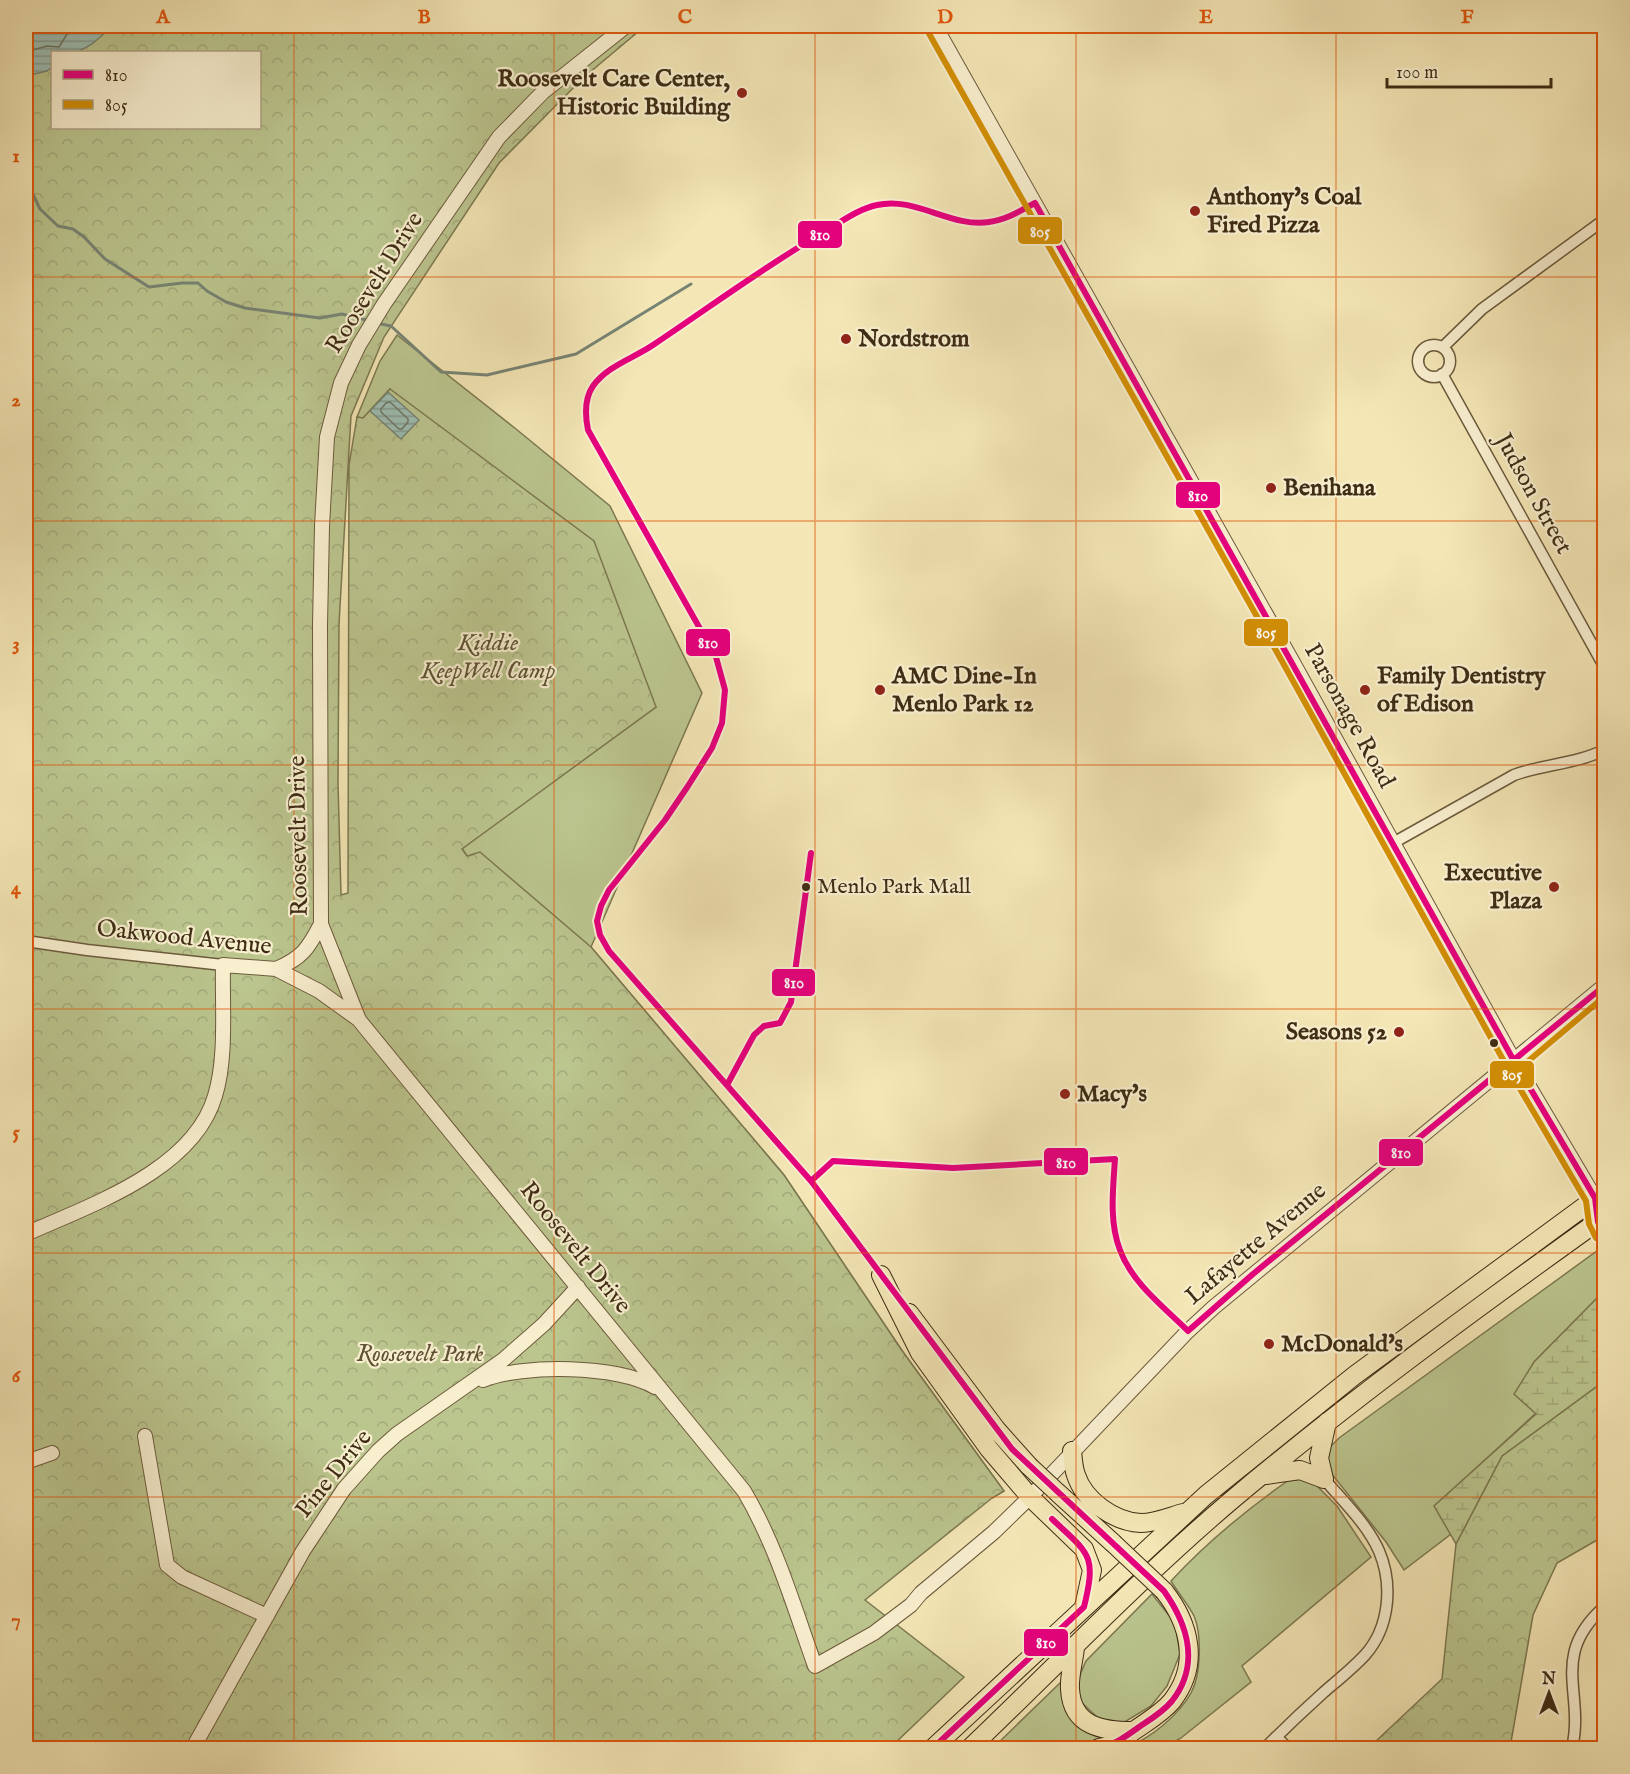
<svg xmlns="http://www.w3.org/2000/svg" width="1630" height="1774" viewBox="0 0 1630 1774" font-family="'IM FELL English',serif">
  <style>
    .green { fill: #bbc58e; stroke: #7c7851; stroke-width: 1.5 }
    .forest { fill: url(#forest-crowns); stroke: #7c7851; stroke-width: 1.5; fill-rule: evenodd }
    .wetland { fill: url(#wetland-marsh); stroke: #7c7851; stroke-width: 1.5 }
    .water { fill: url(#water-rules); stroke: #778474; stroke-width: 1.5 }
    .lines { fill: none; stroke-linecap: round; stroke-linejoin: round }
    .shore { stroke: #6e7564; stroke-width: 1.5 }
    .stream { stroke: #778474; stroke-width: 3 }
    .minor-casing { stroke: #6c5a3c; stroke-width: 13 }
    .tertiary-casing { stroke: #6c5a3c; stroke-width: 16 }
    .trunk-casing { stroke: #3e2c14; stroke-width: 20 }
    .minor { stroke: #f8efcf; stroke-width: 10 }
    .tertiary { stroke: #f8efcf; stroke-width: 14 }
    .trunk { stroke: #f4e6b5; stroke-width: 18 }
    .trunk-bridge-casing { stroke: #3e2c14; stroke-width: 20; stroke-linecap: butt }
    .trunk-bridge { stroke: #f4e6b5; stroke-width: 18 }
    .bus-1-casing { stroke: #f8efcf; stroke-width: 10 }
    .bus-2-casing { stroke: #f8efcf; stroke-width: 10 }
    .bus-1 { stroke: #e5007d; stroke-width: 6 }
    .bus-2 { stroke: #d28e04; stroke-width: 6 }
    .grid { fill: none; stroke: #e0570c; stroke-width: 1.5; stroke-opacity: 0.55 }
    .poi-dot { fill: #8f2418; stroke: #f8efcf; stroke-width: 2 }
    .bus-dot { fill: #3e2c14; stroke: #f8efcf; stroke-width: 2 }
    .labels { text-anchor: middle; dominant-baseline: central; stroke-width: 4.5; stroke-linejoin: round; paint-order: stroke }
    .bus-label { font-size: 22px; fill: #3e2c14; stroke: #f8efcf; text-anchor: start }
    .poi-label { font-size: 24px; font-weight: bold; fill: #3e2c14; stroke: #f8efcf; text-anchor: start }
    .street-label { font-size: 24px; fill: #3e2c14; stroke: #f8efcf }
    .park-label { font-size: 24px; font-style: italic; fill: #5d5232; stroke: #f8efcf }
    .line-badge { stroke: #f8efcf; stroke-width: 2 }
    .badge-label { font-size: 16px; text-anchor: middle; font-weight: bold; fill: #fff }
    .neatline { fill: none; stroke: #e0570c; stroke-width: 2 }
    .grid-label { font-size: 20px; text-anchor: middle; font-weight: bold; fill: #e0570c }
  </style>
  <defs>
    <pattern id="forest-crowns" width="20" height="18" patternUnits="userSpaceOnUse" patternTransform="scale(1.5)"><rect width="20" height="18" fill="#bbc58e"/><path d="M2 6a3 3 0 1 1 6 0M12 15a3 3 0 1 1 6 0" fill="none" stroke="#a2a97a"/></pattern>
    <pattern id="wetland-marsh" width="20" height="14" patternUnits="userSpaceOnUse" patternTransform="scale(1.5)"><rect width="20" height="14" fill="#bbc58e"/><path d="M1 5h8M5 5V1M11 12h8M15 12V8" fill="none" stroke="#a2a97a"/></pattern>
    <pattern id="water-rules" width="6" height="5" patternUnits="userSpaceOnUse" patternTransform="scale(1.5)"><rect width="6" height="5" fill="#9dbeb4"/><path d="M0 2.5h6" fill="none" stroke="#819b91"/></pattern>
  </defs>
  <rect width="100%" height="100%" fill="#f4e6b5"/>
  <filter id="stains"><feTurbulence type="fractalNoise" baseFrequency=".00333" numOctaves="4"/><feColorMatrix values="0 0 0 0 .2 0 0 0 0 .09 0 0 0 0 .02 0 0 0 .5 -.17"/></filter>
  <radialGradient id="worn" r=".72"><stop offset=".6" stop-color="#630" stop-opacity="0"/><stop offset="1" stop-color="#630" stop-opacity=".3"/></radialGradient>
  <path class="green" d="M397 335 516 429 610 506 702 693 591 947 784 1175 903 1352 1004 1491 992 1498 521 944 462 848 656 707 390 389 363 418 357 417 380 361Z
    M1601 1248 1604 1256V1291L1534 1362 1536 1413 1435 1506 1451 1534 1404 1570 1386 1542 1327 1468 1324 1453 1339 1438Z
    M1296 1475 1310 1479 1337 1506 1371 1557 1242 1666 1251 1682 1181 1738 1164 1748H1125C1150 1739 1178 1716 1191 1693 1201 1675 1202 1635 1194 1616 1188 1604 1178 1593 1171 1581 1208 1541 1251 1506 1296 1475Z
    M1152 1594 1175 1623 1180 1654 1167 1686 1151 1706 1123 1723 1098 1718 1079 1700 1078 1679 1086 1661Z
    M1064 1679 1063 1700 1076 1726 1107 1740 1049 1748H993Z"/>
  <path class="forest" d="M26 26H645L583 78 499 163 384 337 351 416 339 624 338 783 341 895 348 893 349 465 357 417 363 418 390 389 594 541 656 707 462 849 467 856 480 852 591 947 784 1175 903 1352 1004 1491 992 1498 865 1600 964 1677 890 1748H26ZM52 52H260V128H52Z
    M1604 1381V1536L1557 1563 1533 1615 1510 1748H1378L1374 1743 1442 1679 1456 1544 1502 1456Z"/>
  <path class="wetland" d="M1604 1291V1381L1502 1456 1456 1544 1434 1506 1536 1414 1514 1394 1534 1362Z"/>
  <path class="water" d="M26 26H113L92 44 78 52H52V67L47 71 26 76Z
    M388 392 419 420 401 439 370 411Z"/>
  <g class="lines">
    <path class="shore" d="M26 52 47 46 59 47 67 34 80 26
      M386 403 390 402 408 419V422L402 429H399L381 412V409Z"/>
    <path class="stream" d="M26 184H28L40 209 58 226 73 229 84 237 105 259 149 287 182 283H198L207 291 226 302 245 308 320 318 342 314 370 321
      M376 323 391 326 441 372 487 375 576 354 691 284"/>
    <defs>
      <path id="minor" d="M1418 361a16 16 0 1 1 32 0a16 16 0 1 1-32 0Z
        M1443 347 1482 309 1604 220
        M1442 374 1604 666
        M1393 843 1514 775C1544 764 1576 764 1604 750
        M26 941 87 950 223 965
        M1276 1737 1288 1748
        M1265 1748C1284 1729 1304 1710 1324 1692 1338 1680 1353 1668 1365 1655 1390 1627 1393 1584 1379 1551 1367 1524 1343 1501 1324 1479
        M1572 1748C1585 1693 1549 1656 1604 1607"/>
      <path id="tertiary" d="M626 26 543 92 499 137 384 304 359 345 341 383 327 437 322 526 320 625 321 924 359 1020 744 1491C776 1545 794 1607 815 1666L874 1633 911 1605 921 1593 994 1532 1030 1497 1188 1331 1214 1307 1604 986
        M935 26 1291 659 1514 1061 1595 1198 1604 1205
        M276 969C302 958 308 949 321 924
        M26 1234C90 1205 193 1171 215 1096 227 1057 222 1006 223 965L276 969 319 991 358 1019
        M483 1380C523 1364 618 1365 655 1387
        M145 1436 167 1565 182 1577 267 1616
        M26 1462 52 1453
        M193 1748 303 1551 344 1489 378 1451 397 1434 503 1360 544 1324 578 1287"/>
      <path id="trunk" d="M881 1275 920 1353 989 1449 1030 1497 1084 1549 1092 1570 1084 1607
        M909 1313 996 1429 1029 1466
        M1072 1451C1073 1459 1073 1467 1076 1475 1084 1500 1114 1522 1141 1523 1155 1523 1169 1517 1183 1513
        M1266 1475 1300 1470 1324 1479
        M1324 1479 1319 1458 1327 1422
        M1058 1493 1113 1543
        M1075 1647C1074 1661 1069 1675 1070 1689 1072 1727 1103 1731 1133 1731
        M933 1748 1206 1495 1355 1375 1604 1192
        M970 1748C1057 1665 1141 1577 1233 1499 1352 1399 1478 1307 1604 1217
        M1099 1748C1119 1745 1120 1740 1135 1730 1148 1721 1162 1713 1172 1701 1200 1665 1190 1624 1164 1591"/>
    </defs>
    <use href="#minor" class="minor-casing"/>
    <use href="#tertiary" class="tertiary-casing"/>
    <use href="#trunk" class="trunk-casing"/>
    <use href="#minor" class="minor"/>
    <use href="#tertiary" class="tertiary"/>
    <use href="#trunk" class="trunk"/>
    <defs>
      <path id="trunk-bridge" d="M1029 1466 1058 1493
        M1113 1543 1164 1591"/>
    </defs>
    <use href="#trunk-bridge" class="trunk-bridge-casing"/>
    <use href="#trunk-bridge" class="trunk-bridge"/>
    <defs>
      <path id="bus-1" d="M727 1085 754 1035 764 1026 780 1023 791 1002 811 853
        M811 1181 833 1161 953 1168 1115 1159C1113 1189 1109 1222 1120 1250 1132 1283 1164 1307 1188 1331L1253 1274 1604 986
        M933 1748 1084 1607C1097 1554 1089 1554 1052 1519
        M1099 1748C1115 1745 1126 1736 1139 1727 1151 1719 1163 1712 1172 1701 1200 1665 1188 1625 1164 1591L1012 1449 811 1181 609 951 600 935 597 921 601 906 609 890 665 820 688 786 712 748 722 723 725 690 716 657 588 430C585 415 584 399 593 386 607 366 634 358 653 345 710 307 765 266 824 232 841 222 858 209 877 205 915 196 951 228 989 222 1006 220 1020 211 1035 203L1514 1061 1595 1198 1598 1222 1604 1234"/>
      <path id="bus-2" d="M927 30 1283 663 1506 1065 1586 1201 1589 1224 1596 1238
        M1520 1068 1604 997"/>
    </defs>
    <use href="#bus-1" class="bus-1-casing"/>
    <use href="#bus-2" class="bus-2-casing"/>
    <use href="#bus-1" class="bus-1"/>
    <use href="#bus-2" class="bus-2"/>
  </g>
  <path class="grid" d="M294 26V1748M554 26V1748M815 26V1748M1076 26V1748M1336 26V1748M26 277H1604M26 521H1604M26 765H1604M26 1009H1604M26 1253H1604M26 1497H1604"/>
  <g class="poi-dot">
    <circle cx="742" cy="93" r="6"/>
    <circle cx="1195" cy="211" r="6"/>
    <circle cx="846" cy="339" r="6"/>
    <circle cx="1271" cy="488" r="6"/>
    <circle cx="880" cy="690" r="6"/>
    <circle cx="1365" cy="690" r="6"/>
    <circle cx="1554" cy="887" r="6"/>
    <circle cx="1399" cy="1032" r="6"/>
    <circle cx="1065" cy="1094" r="6"/>
    <circle cx="1269" cy="1344" r="6"/>
  </g>
  <g class="bus-dot">
    <circle cx="806" cy="887" r="5"/>
    <circle cx="1494" cy="1043" r="5"/>
  </g>
  <g class="labels">
    <g class="bus-label">
      <text x="817" y="887">Menlo Park Mall</text>
    </g>
    <g class="poi-label">
      <text x="730" y="79" text-anchor="end">Roosevelt Care Center,<tspan x="730" dy="28">Historic Building</tspan></text>
      <text x="1207" y="197">Anthony's Coal<tspan x="1207" dy="28">Fired Pizza</tspan></text>
      <text x="858" y="339">Nordstrom</text>
      <text x="1283" y="488">Benihana</text>
      <text x="892" y="676">AMC Dine-In<tspan x="892" dy="28">Menlo Park 12</tspan></text>
      <text x="1377" y="676">Family Dentistry<tspan x="1377" dy="28">of Edison</tspan></text>
      <text x="1542" y="873" text-anchor="end">Executive<tspan x="1542" dy="28">Plaza</tspan></text>
      <text x="1387" y="1032" text-anchor="end">Seasons 52</text>
      <text x="1077" y="1094">Macy's</text>
      <text x="1281" y="1344">McDonald's</text>
    </g>
    <g class="street-label">
      <text transform="translate(375 283) rotate(-58)">Roosevelt Drive</text>
      <text transform="translate(1533 494) rotate(61)">Judson Street</text>
      <text transform="translate(1349 716) rotate(61)">Parsonage Road</text>
      <text transform="translate(299 836) rotate(-91)">Roosevelt Drive</text>
      <text transform="translate(184 938) rotate(6)">Oakwood Avenue</text>
      <text transform="translate(1256 1244) rotate(-40)">Lafayette Avenue</text>
      <text transform="translate(575 1248) rotate(51)">Roosevelt Drive</text>
      <text transform="translate(334 1474) rotate(-51)">Pine Drive</text>
    </g>
    <g class="park-label">
      <text x="488" y="643">Kiddie<tspan x="488" dy="28">KeepWell Camp</tspan></text>
      <text x="420" y="1354">Roosevelt Park</text>
    </g>
  </g>
  <g class="line-badge">
    <rect x="1017" y="216" width="46" height="29" rx="6" fill="#d28e04"/>
    <rect x="797" y="220" width="46" height="29" rx="6" fill="#e5007d"/>
    <rect x="1175" y="481" width="46" height="28" rx="6" fill="#e5007d"/>
    <rect x="1243" y="618" width="46" height="29" rx="6" fill="#d28e04"/>
    <rect x="685" y="628" width="46" height="29" rx="6" fill="#e5007d"/>
    <rect x="771" y="968" width="45" height="29" rx="6" fill="#e5007d"/>
    <rect x="1489" y="1060" width="46" height="29" rx="6" fill="#d28e04"/>
    <rect x="1378" y="1138" width="46" height="29" rx="6" fill="#e5007d"/>
    <rect x="1043" y="1147" width="46" height="29" rx="6" fill="#e5007d"/>
    <rect x="1023" y="1628" width="46" height="29" rx="6" fill="#e5007d"/>
  </g>
  <g class="badge-label">
    <text x="1040" y="237">805</text>
    <text x="820" y="240">810</text>
    <text x="1198" y="501">810</text>
    <text x="1266" y="638">805</text>
    <text x="708" y="648">810</text>
    <text x="794" y="988">810</text>
    <text x="1512" y="1080">805</text>
    <text x="1401" y="1158">810</text>
    <text x="1066" y="1168">810</text>
    <text x="1046" y="1648">810</text>
  </g>
  <rect width="1630" height="1774" fill="none" stroke="#f4e6b5" stroke-width="66"/>
  <rect x="51" y="51" width="210" height="78" fill="#f8efcf" stroke="#aea184" stroke-width="1.5"/>
  <rect x="63" y="70" width="30" height="9" fill="#e5007d" stroke="#aea184" stroke-width="1.5"/>
  <text x="105" y="81" font-size="18" fill="#3e2c14">810</text>
  <rect x="63" y="100" width="30" height="9" fill="#d28e04" stroke="#aea184" stroke-width="1.5"/>
  <text x="105" y="111" font-size="18" fill="#3e2c14">805</text>
  <g transform="translate(1549 1693)" stroke="#f8efcf" stroke-width="4.5" paint-order="stroke">
  <path d="M0-4.5L10 22L0 15L-10 22Z" fill="#3e2c14"/>
  <text y="-9" font-size="16" font-weight="bold" text-anchor="middle" fill="#3e2c14">N</text>
  </g>
  <path d="M1387 78v9h164v-9" fill="none" stroke="#3e2c14" stroke-width="3"/>
  <text x="1396" y="78" font-size="18" fill="#3e2c14" stroke="#f8efcf" stroke-width="4.5" paint-order="stroke">100 m</text>
  <rect x="33" y="33" width="1564" height="1708" class="neatline"/>
  <g class="grid-label">
    <text x="163" y="23">A</text>
    <text x="424" y="23">B</text>
    <text x="685" y="23">C</text>
    <text x="945" y="23">D</text>
    <text x="1206" y="23">E</text>
    <text x="1467" y="23">F</text>
    <text x="16" y="162">1</text>
    <text x="16" y="406">2</text>
    <text x="16" y="650">3</text>
    <text x="16" y="894">4</text>
    <text x="16" y="1138">5</text>
    <text x="16" y="1382">6</text>
    <text x="16" y="1626">7</text>
  </g>
  <rect width="100%" height="100%" filter="url(#stains)"/>
  <rect width="100%" height="100%" fill="url(#worn)"/>
</svg>
